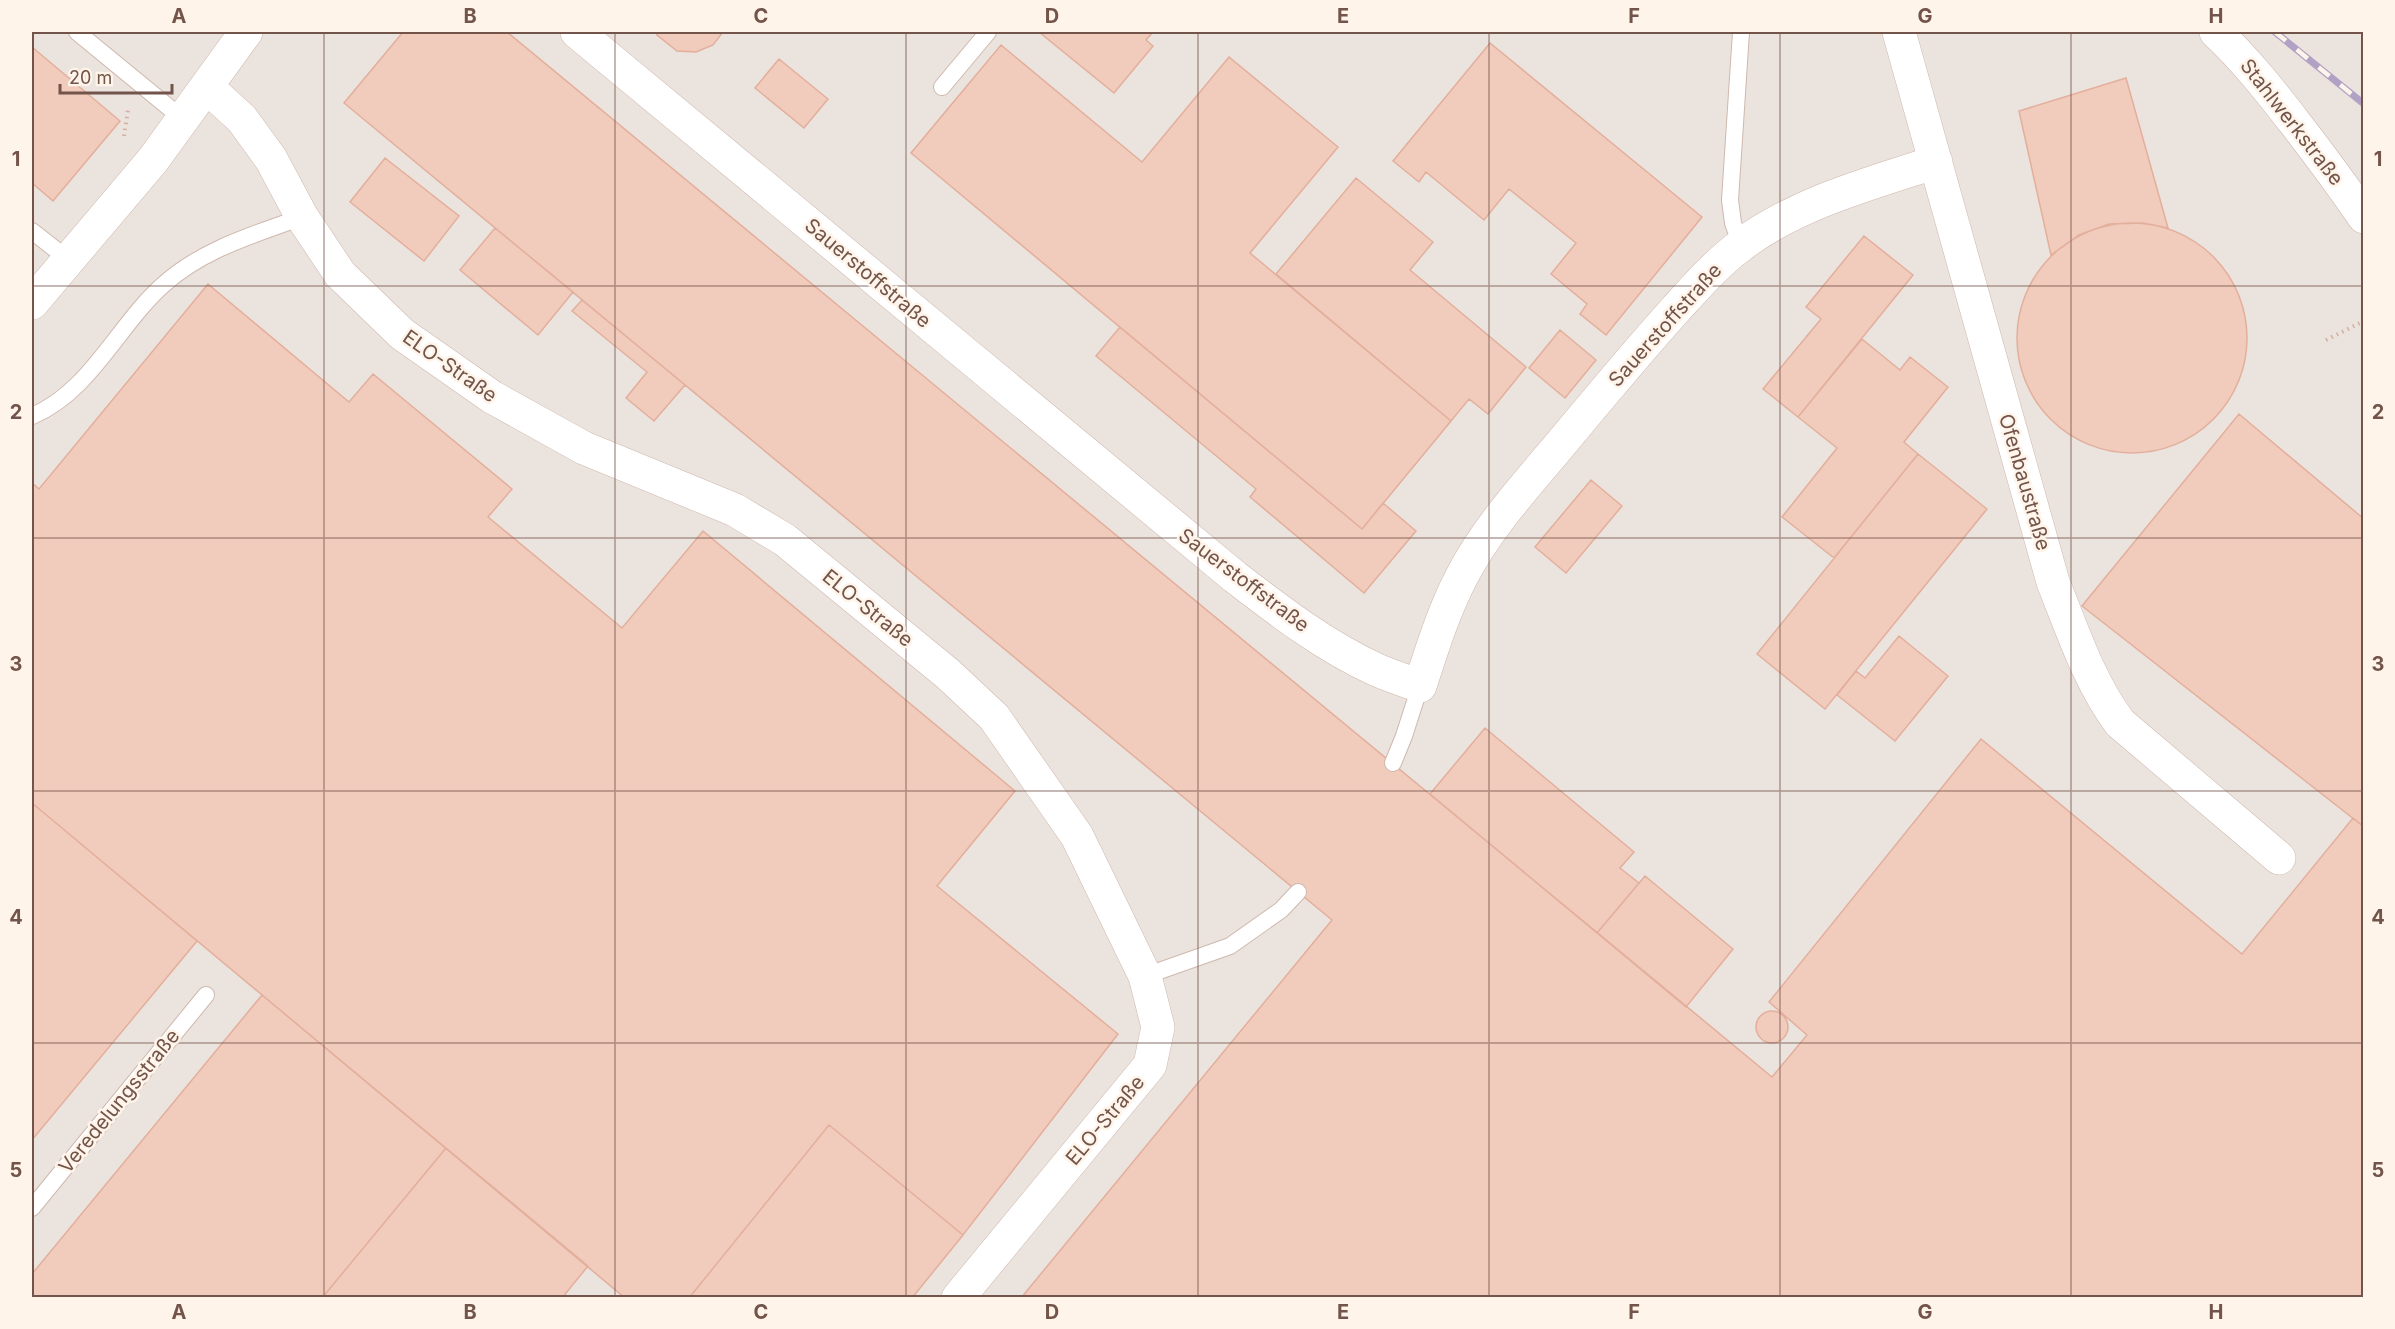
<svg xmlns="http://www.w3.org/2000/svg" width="2395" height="1329" viewBox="0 0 2395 1329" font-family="Inter,sans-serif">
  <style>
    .industrial { fill: #ebe3de }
    .building { fill: #f1cbbb; stroke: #e3af9c; stroke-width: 1.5 }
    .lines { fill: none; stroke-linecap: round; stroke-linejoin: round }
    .lane-casing { stroke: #cfb8ad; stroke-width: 18 }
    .street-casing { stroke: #cfb8ad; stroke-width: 34 }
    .path { stroke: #d5ae9f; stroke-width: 4; stroke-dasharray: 1.5 4.5; stroke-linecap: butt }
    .lane { stroke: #fff; stroke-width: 16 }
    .street { stroke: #fff; stroke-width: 33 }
    .rail-casing { stroke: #b1a2c5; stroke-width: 7 }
    .rail { stroke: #fff4e9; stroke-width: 4.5; stroke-dasharray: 14; stroke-linecap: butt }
    .grid { fill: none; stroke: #73544a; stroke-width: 1.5; stroke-opacity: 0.55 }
    .labels { text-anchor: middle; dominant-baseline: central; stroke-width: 5; stroke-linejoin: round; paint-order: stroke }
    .street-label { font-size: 20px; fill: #73544a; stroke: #fff4e9 }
    .neatline { fill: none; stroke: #73544a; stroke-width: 2 }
    .grid-label { font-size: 20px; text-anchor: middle; font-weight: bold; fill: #73544a }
  </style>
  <rect width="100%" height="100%" fill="#fcf0e3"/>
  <path class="industrial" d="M32 32H2363V1297H32Z"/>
  <path class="building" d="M403 32H507L1772 1077 1807 1035 1769 1002 1981 739 2242 954 2353 818 2364 827V1298H1021L1332 920 344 103Z
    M656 32H723L713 45 696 52 677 51 657 35Z
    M1039 32H1153L1146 40 1153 46 1114 93Z
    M1490 43 1702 217 1606 335 1580 314 1587 304 1551 274 1576 243 1509 189 1484 220 1426 172 1419 182 1393 161Z
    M1001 45 1142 162 1229 57 1338 147 1250 253 1451 421 1362 529 911 153Z
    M32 47 120 121 53 201 32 183Z
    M779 59 828 99 804 128 755 88Z
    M2126 78 2168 228 2143 223 2109 224 2079 235 2051 255 2019 111Z
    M385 158 459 216 424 261 350 202Z
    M1356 178 1433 242 1410 270 1526 367 1488 414 1469 399 1451 421 1276 274Z
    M2017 338a115 115 0 1 1 230 0a115 115 0 1 1-230 0Z
    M495 228 573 292 538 335 460 270Z
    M1864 236 1913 275 1798 417 1763 389 1821 319 1806 307Z
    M208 284 349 402 373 374 512 489 488 517 622 628 703 531 1015 791 937 886 1118 1034 963 1235 829 1125 689 1298H625L32 803V483L39 489Z
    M582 300 685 385 654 421 626 398 647 372 572 311Z
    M1120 327 1362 529 1383 503 1416 531 1364 593 1250 497 1256 489 1096 356Z
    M1560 330 1596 360 1565 398 1529 368Z
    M1862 339 1900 370 1910 357 1948 387 1904 442 1918 454 1834 558 1782 517 1837 448 1798 417Z
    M2239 414 2364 519V827L2082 606Z
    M1918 454 1987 509 1825 709 1757 654Z
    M1591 480 1622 506 1566 573 1535 547Z
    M1899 636 1948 676 1895 741 1837 695 1856 671 1865 678Z
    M1485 728 1634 852 1620 868 1639 883 1597 933 1430 794Z
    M32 803 197 941 32 1140Z
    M1645 876 1733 949 1686 1007 1597 933Z
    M262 995 446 1148 322 1298H32V1274Z
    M1756 1027a16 16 0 1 1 32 0a16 16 0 1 1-32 0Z
    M829 1125 963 1235 912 1298H689Z
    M446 1148 588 1266 562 1298H322Z"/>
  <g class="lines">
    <defs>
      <path id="lane" d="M77 32 183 119
        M1741 32 1730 200 1733 223 1741 245
        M942 87 988 32
        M32 231 69 260
        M32 416C90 392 118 325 163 285 203 249 253 235 302 217
        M1393 763 1404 736 1420 686
        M1145 976 1230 946 1281 910 1298 892
        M32 1208 206 995"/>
      <path id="street" d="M577 32 1235 577C1279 611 1326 647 1377 670 1391 676 1406 681 1420 686 1432 649 1444 610 1462 576 1489 524 1532 479 1569 434 1604 392 1639 350 1675 310 1696 287 1716 264 1740 246 1794 204 1872 183 1936 162
        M1899 32 2053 582C2072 629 2089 682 2120 723L2279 858
        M2216 32C2245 59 2271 92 2295 123 2319 154 2342 185 2364 217
        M207 87 242 119 271 159 302 217 340 274 402 334 492 397 584 448 735 510 785 540 948 674 994 717 1077 836 1145 976 1158 1027 1150 1065 958 1298
        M32 303 153 160 246 32"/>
    </defs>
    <use href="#lane" class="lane-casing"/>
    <use href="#street" class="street-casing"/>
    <path class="path" d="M124 136 128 110
      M2326 340 2364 321"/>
    <use href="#lane" class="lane"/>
    <use href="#street" class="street"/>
    <defs>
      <path id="rail" d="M2275 32 2364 104"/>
    </defs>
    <use href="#rail" class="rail-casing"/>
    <use href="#rail" class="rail"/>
  </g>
  <path class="grid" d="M324 32V1298M615 32V1298M906 32V1298M1198 32V1298M1489 32V1298M1780 32V1298M2071 32V1298M32 286H2364M32 538H2364M32 791H2364M32 1043H2364"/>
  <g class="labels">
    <g class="street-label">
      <text transform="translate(2292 122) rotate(52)">Stahlwerkstraße</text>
      <text transform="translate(868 273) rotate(40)">Sauerstoffstraße</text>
      <text transform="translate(1665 325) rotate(-48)">Sauerstoffstraße</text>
      <text transform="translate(450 366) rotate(35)">ELO-Straße</text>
      <text transform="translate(2025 482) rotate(74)">Ofenbaustraße</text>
      <text transform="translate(1244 580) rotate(37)">Sauerstoffstraße</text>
      <text transform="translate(868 608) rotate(39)">ELO-Straße</text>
      <text transform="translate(119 1101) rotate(-51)">Veredelungsstraße</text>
      <text transform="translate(1105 1120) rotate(-50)">ELO-Straße</text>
    </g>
  </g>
  <rect width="2395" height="1329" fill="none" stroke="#fff4e9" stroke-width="66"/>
  <path d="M60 84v9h112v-9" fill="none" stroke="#73544a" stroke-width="3"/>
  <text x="69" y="84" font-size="18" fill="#73544a" stroke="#fff4e9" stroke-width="4.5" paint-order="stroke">20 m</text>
  <rect x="33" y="33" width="2329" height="1263" class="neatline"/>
  <g class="grid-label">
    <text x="179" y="23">A</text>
    <text x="470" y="23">B</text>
    <text x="761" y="23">C</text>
    <text x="1052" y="23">D</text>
    <text x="1343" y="23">E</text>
    <text x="1634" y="23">F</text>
    <text x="1925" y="23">G</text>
    <text x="2216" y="23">H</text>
    <text x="16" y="166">1</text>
    <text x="2378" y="166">1</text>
    <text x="16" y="419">2</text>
    <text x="2378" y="419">2</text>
    <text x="16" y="671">3</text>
    <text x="2378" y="671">3</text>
    <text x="16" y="924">4</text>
    <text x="2378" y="924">4</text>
    <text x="16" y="1177">5</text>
    <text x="2378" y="1177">5</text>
    <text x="179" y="1319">A</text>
    <text x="470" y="1319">B</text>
    <text x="761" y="1319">C</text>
    <text x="1052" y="1319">D</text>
    <text x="1343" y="1319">E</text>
    <text x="1634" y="1319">F</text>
    <text x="1925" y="1319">G</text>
    <text x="2216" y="1319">H</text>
  </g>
</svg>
